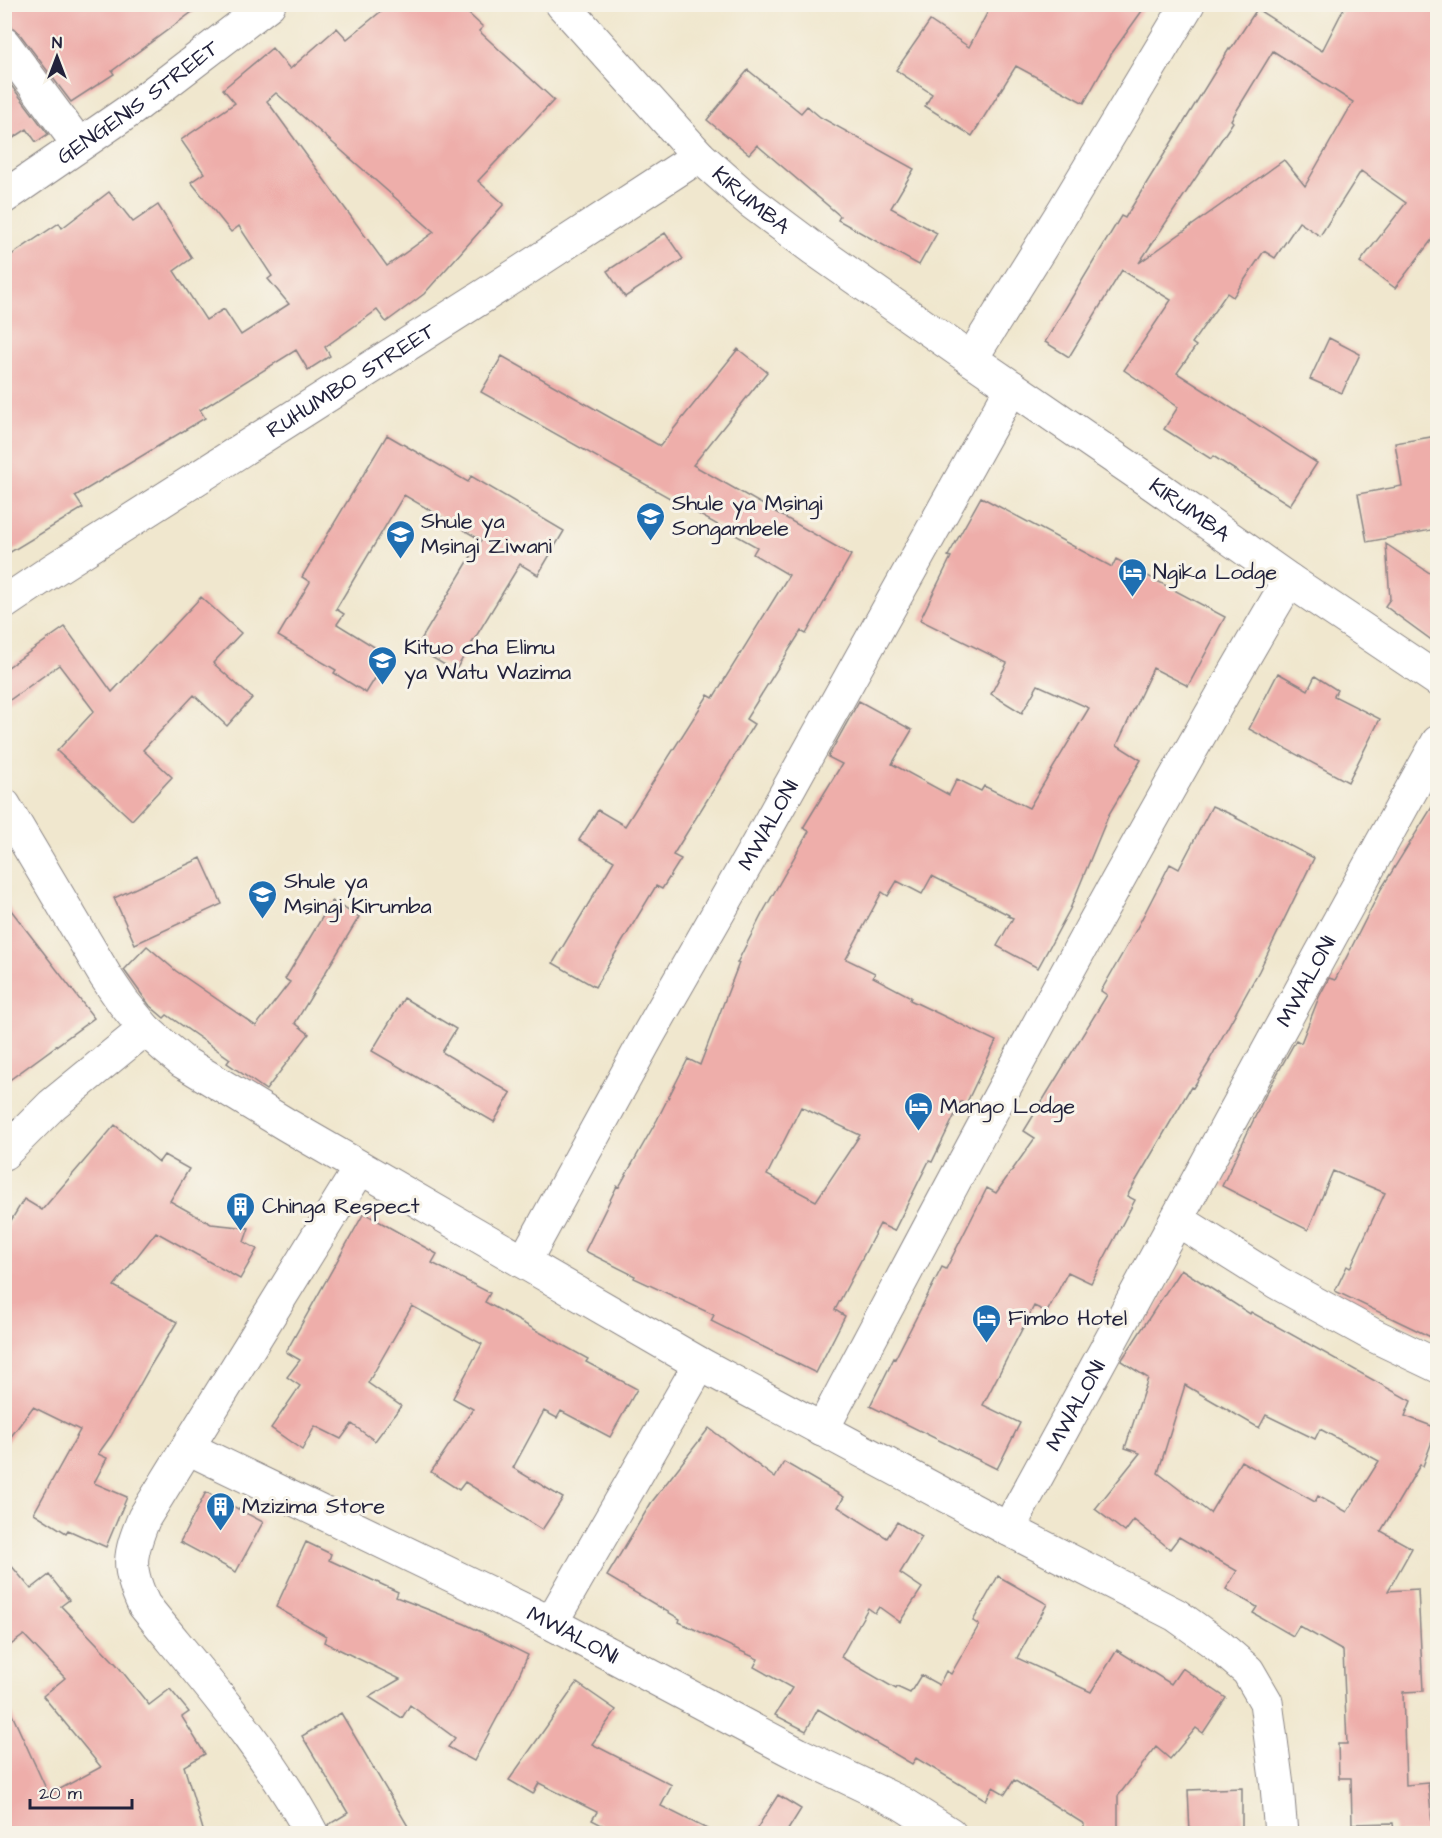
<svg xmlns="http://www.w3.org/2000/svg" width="1442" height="1838" viewBox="0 0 1442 1838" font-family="'Architects Daughter',sans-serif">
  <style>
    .building { fill: #eeaeaa; fill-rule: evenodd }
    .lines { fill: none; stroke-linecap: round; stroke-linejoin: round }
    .minor-casing { stroke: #898484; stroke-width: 35 }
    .minor { stroke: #fff; stroke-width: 33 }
    .labels { text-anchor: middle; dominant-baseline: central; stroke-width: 6; stroke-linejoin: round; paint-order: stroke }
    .street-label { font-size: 22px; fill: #22223b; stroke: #f7f3e8 }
    .poi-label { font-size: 22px; fill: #22223b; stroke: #f7f3e8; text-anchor: start }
  </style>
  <rect width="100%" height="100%" fill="#f7f3e8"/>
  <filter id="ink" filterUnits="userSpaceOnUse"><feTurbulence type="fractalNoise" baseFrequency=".0167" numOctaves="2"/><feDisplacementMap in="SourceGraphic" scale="12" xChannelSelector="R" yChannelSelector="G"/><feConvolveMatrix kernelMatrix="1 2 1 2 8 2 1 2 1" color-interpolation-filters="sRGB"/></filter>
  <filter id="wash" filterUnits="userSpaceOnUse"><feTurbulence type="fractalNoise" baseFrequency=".008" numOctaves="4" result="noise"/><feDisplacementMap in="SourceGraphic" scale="24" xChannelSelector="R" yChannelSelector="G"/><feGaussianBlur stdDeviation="1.35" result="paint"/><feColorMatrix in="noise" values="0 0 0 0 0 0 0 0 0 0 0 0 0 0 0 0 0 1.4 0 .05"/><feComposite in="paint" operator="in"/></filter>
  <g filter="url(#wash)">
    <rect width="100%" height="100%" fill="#f0e7ce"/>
    <g id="blocks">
      <path class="building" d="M4 4H203L112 71 114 74 71 102 19 33 12 27 4 26Z
        M390 4H458L483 27 479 31 554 100 478 181 504 204 424 294 386 322 377 310 325 347 330 356 308 370 296 350 200 410 205 418 75 496 83 508 4 556V260L59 223 62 228 109 192 133 222 158 205 192 258 174 271 206 320 224 309 241 335 289 304 268 279 272 276 239 226 231 232 191 182 204 173 181 140 235 103 223 89 272 48 290 69 337 28 347 39ZM276 93 434 232 387 266 267 101Z
        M992 4H1147L1112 53 1084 103 1016 66 972 136 925 106 932 94 896 70 930 21 969 47Z
        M1346 4H1437V233L1395 288 1360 262 1406 203 1361 171 1320 236 1299 222 1275 258 1264 251 1233 297 1227 293 1192 343 1196 346 1177 373 1317 463 1290 505 1213 456 1211 459 1164 429 1178 407 1124 370 1171 300 1122 270 1069 357 1045 342 1121 216 1125 218 1229 49 1230 50 1257 9 1322 51ZM1273 51 1353 102 1305 186 1284 160 1139 263 1233 122 1231 120Z
        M748 70 801 113 807 106 820 117 914 169 891 208 937 233 919 265 838 220 840 216 757 145 749 154 707 120Z
        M4 76 48 134 36 142 27 129 4 144Z
        M665 233 683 259 625 297 607 271Z
        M1329 338 1360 354 1342 393 1310 379Z
        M738 349 767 372 693 465 851 555 806 634 801 631 746 719 754 724 673 855 681 859 662 889 656 886 595 987 553 963 614 861 579 840 598 810 625 826 708 695 713 698 789 575 753 554 757 547 481 392 502 356 660 446Z
        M387 435 468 482 471 476 564 531 538 575 520 564 455 671 416 648 481 540 404 495 336 609 344 614 337 624 389 656 366 693 334 673 336 670 278 636 310 582 302 577Z
        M1437 436V529L1367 542 1358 494 1402 486 1395 443Z
        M981 497 1112 567 1116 559 1225 617 1188 686 1153 668 1117 745 1141 760 1109 814 1070 909 1038 968 997 946 1013 918 1008 916 1009 915 932 876 922 894 897 881 888 896 882 892 846 959 875 973 873 977 911 997 910 1000 996 1041 966 1104 961 1102 932 1162 929 1161 894 1231 880 1224 835 1310 845 1316 816 1373 711 1321 714 1315 634 1278 635 1276 585 1251 617 1186 619 1187 657 1120 688 1059 700 1065 739 963H737L762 914 809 831 803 828 842 764 828 757 859 701 912 730 892 764 949 795 957 779 981 791 984 786 1029 808 1089 708 1038 685 1022 713 991 694 1007 663 920 620 951 557 948 556ZM801 1107 860 1135 816 1201 767 1175Z
        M1386 544 1437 578V644L1385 606 1390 599Z
        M201 597 241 633 213 663 252 698 227 726 194 695 143 750 172 777 132 820 57 751 94 711 59 665 4 704V670L65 627 112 692Z
        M1278 673 1308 690 1315 676 1337 690 1334 696 1380 719 1348 782 1249 729Z
        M1437 799V1340L1335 1291 1347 1266 1350 1268 1385 1193 1333 1171 1308 1230 1222 1186 1265 1096 1296 1040 1301 1043 1319 997 1329 978 1335 980 1381 889Z
        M1212 806 1237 817 1236 818 1314 858 1259 971 1209 1061H1210L1193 1088 1191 1087 1127 1196 1135 1200 1091 1283 1068 1272 1047 1312 1034 1306 983 1405 1020 1423 997 1469 870 1406 894 1358 895 1359 942 1267 946 1269 987 1188 996 1193 1035 1138 1024 1131 1107 995 1101 991 1136 930 1170 864 1179 869Z
        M201 858 222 904 135 944 114 898Z
        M4 901 94 1018 4 1084Z
        M332 901 359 917 295 1023 309 1034 266 1090 227 1063 230 1059 167 1015 164 1018 150 1006 124 970 147 946 176 971 256 1026 290 982 285 979Z
        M404 998 456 1029 442 1052 511 1093 494 1122 372 1051Z
        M115 1125 159 1162 164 1155 189 1169 170 1201 211 1224 249 1228 244 1242 257 1249 240 1279 156 1232 114 1286 177 1322 151 1365 111 1436 98 1454 107 1458 94 1483 127 1497 106 1547 68 1530 66 1533 34 1513 80 1430 33 1407 4 1446V1232L24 1199 42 1210Z
        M364 1213 437 1254 432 1263 490 1293 485 1302 588 1359 586 1362 637 1389 610 1437 561 1411 557 1418 544 1411 513 1468 563 1498 542 1530 465 1482 459 1490 431 1472 473 1409 453 1398 482 1344 412 1306 368 1383 401 1406 375 1441 352 1424 341 1439 315 1426 302 1450 271 1428 300 1386 287 1377 300 1360 286 1352Z
        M1181 1269 1250 1314 1251 1312 1411 1401 1405 1416 1437 1428 1423 1466 1420 1465 1381 1531 1412 1548 1388 1591 1418 1589 1423 1691 1403 1692 1406 1785 1428 1783 1433 1833H1394L1393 1823 1352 1824 1351 1778H1339L1338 1744H1347L1343 1651 1299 1626 1293 1636 1253 1613 1257 1607 1226 1589 1237 1571 1179 1537 1170 1549 1134 1520 1125 1532 1095 1509 1140 1453 1125 1448 1148 1378 1121 1361ZM1185 1385 1259 1428 1266 1415 1315 1439 1320 1429 1379 1461 1347 1512 1318 1496 1315 1502 1241 1461 1210 1513 1158 1473Z
        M709 1428 775 1478 784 1462 844 1497 838 1507 887 1538 897 1522 922 1537 900 1573 922 1588 900 1622 879 1607 875 1613 868 1608 841 1657 896 1689 897 1687 910 1693 921 1675 939 1685 946 1671 951 1674 979 1625 973 1621 998 1576 1047 1604 1017 1658 1091 1692 1117 1650 1171 1684 1182 1668 1226 1698 1203 1733 1196 1728 1170 1759 1156 1747 1118 1796V1833H1084V1824L1014 1780 1005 1794 993 1787 986 1800 916 1758 912 1764 818 1709 806 1731 775 1715 792 1688 754 1667 758 1659 679 1622 680 1619 607 1576 651 1503Z
        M206 1492 263 1522 236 1572 180 1542Z
        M306 1542 331 1554 329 1560 398 1592 396 1597 465 1624 528 1655 513 1688 474 1761 448 1747 455 1738 410 1705 402 1718 369 1697 400 1679 324 1642 326 1636 276 1607Z
        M4 1557 31 1589 49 1575 69 1600 61 1606 117 1665 149 1705 170 1689 189 1712 182 1717 205 1754 184 1766 204 1833H4V1697L49 1795 101 1767 43 1696 65 1678 24 1635 4 1650Z
        M577 1683 616 1710 592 1744 672 1785 661 1806 715 1833H617L592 1820 597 1812 539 1783 533 1794 509 1780Z
        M341 1713 412 1833H331L328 1825 348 1813 302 1736Z
        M1242 1788V1833H1190L1188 1790Z
        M778 1795 801 1809 786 1833H754Z"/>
    </g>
  </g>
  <g filter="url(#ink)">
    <use href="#blocks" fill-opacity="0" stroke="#898484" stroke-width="1.5"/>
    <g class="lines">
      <defs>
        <g id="minor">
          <path id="s1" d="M562 4 699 156 750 201 814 249 971 359 1156 486 1289 580 1438 680"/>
          <path d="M4 44 79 145"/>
          <path id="s2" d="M4 197 132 109 269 4"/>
          <path d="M971 359 1064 210 1188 4"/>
          <path id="s3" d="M4 603 53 570 518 274 699 156"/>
          <path d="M4 805 106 977 123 1002 145 1029 165 1047 183 1062 287 1125 700 1364 1008 1529 1176 1615 1218 1645 1248 1671 1266 1702 1277 1786 1281 1834"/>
          <path d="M4 1153 52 1105 145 1029"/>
          <path d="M1178 1220 1278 1283 1375 1336 1438 1366"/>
          <path id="s4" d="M524 1262 650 1032 760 840 1012 387"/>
          <path d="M822 1430C973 1144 1125 859 1289 580"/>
          <path id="s5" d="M188 1448 551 1623 798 1754 901 1803 950 1834"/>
          <path id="s6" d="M1008 1529C1152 1267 1292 1003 1438 742"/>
          <path d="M551 1623 700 1364"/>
          <path d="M312 1834C267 1750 203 1678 144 1605 126 1567 129 1555 144 1518L360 1168"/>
        </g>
      </defs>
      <use href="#minor" class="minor-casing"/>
      <use href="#minor" class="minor"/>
    </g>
  </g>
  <defs>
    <symbol id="school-pin" viewBox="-11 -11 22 30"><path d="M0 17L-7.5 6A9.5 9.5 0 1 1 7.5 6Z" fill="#1f6fb2" stroke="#f7f3e8"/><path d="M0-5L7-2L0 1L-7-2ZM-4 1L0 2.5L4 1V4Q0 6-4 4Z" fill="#fff"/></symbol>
    <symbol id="hotel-pin" viewBox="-11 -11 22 30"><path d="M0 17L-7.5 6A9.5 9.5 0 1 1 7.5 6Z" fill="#1f6fb2" stroke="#f7f3e8"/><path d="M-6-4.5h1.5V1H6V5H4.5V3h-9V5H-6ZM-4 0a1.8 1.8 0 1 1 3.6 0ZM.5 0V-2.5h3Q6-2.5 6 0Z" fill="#fff"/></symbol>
    <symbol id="building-pin" viewBox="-11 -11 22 30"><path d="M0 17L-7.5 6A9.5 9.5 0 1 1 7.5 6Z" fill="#1f6fb2" stroke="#f7f3e8"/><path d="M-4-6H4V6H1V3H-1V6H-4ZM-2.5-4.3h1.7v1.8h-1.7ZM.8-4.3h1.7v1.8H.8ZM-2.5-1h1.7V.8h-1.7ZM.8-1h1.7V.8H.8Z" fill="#fff"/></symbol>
  </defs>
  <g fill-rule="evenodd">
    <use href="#school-pin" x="634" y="500" width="33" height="45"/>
    <use href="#school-pin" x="384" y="518" width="33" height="45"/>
    <use href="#hotel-pin" x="1116" y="556" width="33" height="45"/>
    <use href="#school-pin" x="366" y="644" width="33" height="45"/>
    <use href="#school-pin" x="246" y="878" width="33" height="45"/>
    <use href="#hotel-pin" x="902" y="1090" width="33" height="45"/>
    <use href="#building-pin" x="224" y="1190" width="33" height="45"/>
    <use href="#hotel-pin" x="970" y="1302" width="33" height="45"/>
    <use href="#building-pin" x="204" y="1490" width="33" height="45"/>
  </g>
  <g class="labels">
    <g class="street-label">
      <text stroke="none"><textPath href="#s2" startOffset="164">GENGENIS STREET</textPath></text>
      <text stroke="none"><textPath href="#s1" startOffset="273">KIRUMBA</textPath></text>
      <text stroke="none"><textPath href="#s3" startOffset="412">RUHUMBO STREET</textPath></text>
      <text stroke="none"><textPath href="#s1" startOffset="810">KIRUMBA</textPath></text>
      <text stroke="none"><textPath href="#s4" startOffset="501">MWALONI</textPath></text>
      <text stroke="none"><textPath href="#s6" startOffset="624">MWALONI</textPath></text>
      <text stroke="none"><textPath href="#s6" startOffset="141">MWALONI</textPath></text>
      <text stroke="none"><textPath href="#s5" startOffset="428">MWALONI</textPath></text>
    </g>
    <g class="poi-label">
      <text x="672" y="503">Shule ya Msingi<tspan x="672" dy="25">Songambele</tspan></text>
      <text x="421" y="521">Shule ya<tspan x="421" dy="25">Msingi Ziwani</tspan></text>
      <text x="1153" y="572">Ngika Lodge</text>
      <text x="404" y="647">Kituo cha Elimu<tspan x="404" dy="25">ya Watu Wazima</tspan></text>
      <text x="284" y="881">Shule ya<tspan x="284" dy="25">Msingi Kirumba</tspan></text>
      <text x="940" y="1106">Mango Lodge</text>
      <text x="262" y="1206">Chinga Respect</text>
      <text x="1008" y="1318">Fimbo Hotel</text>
      <text x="242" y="1506">Mzizima Store</text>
    </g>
  </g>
  <rect width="1442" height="1838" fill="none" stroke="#f7f3e8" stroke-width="24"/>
  <g transform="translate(57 57)" stroke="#f7f3e8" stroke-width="4.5" paint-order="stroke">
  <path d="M0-4.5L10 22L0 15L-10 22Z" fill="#22223b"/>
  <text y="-9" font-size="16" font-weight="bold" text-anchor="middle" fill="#22223b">N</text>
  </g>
  <path d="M30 1799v9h102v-9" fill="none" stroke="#22223b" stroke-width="3"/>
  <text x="39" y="1799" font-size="18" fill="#22223b" stroke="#f7f3e8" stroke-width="4.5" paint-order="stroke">20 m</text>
</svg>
